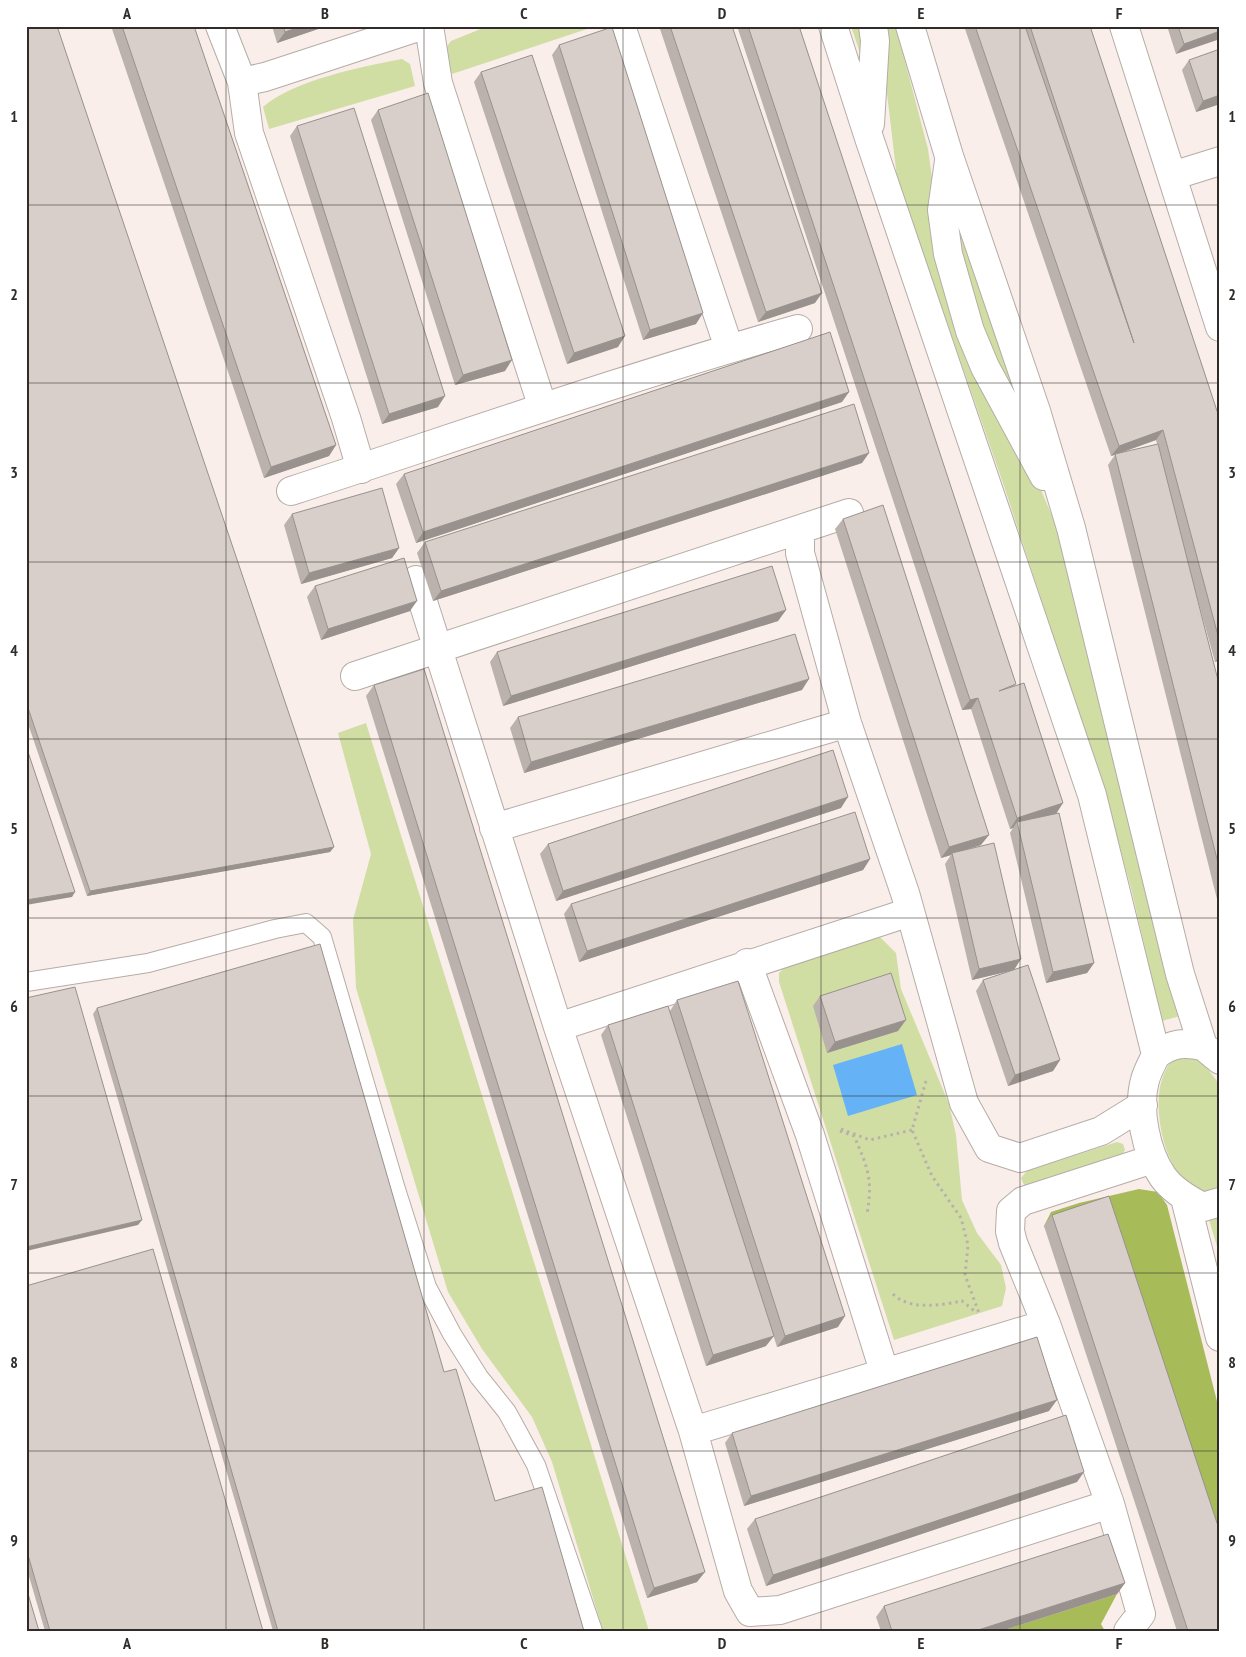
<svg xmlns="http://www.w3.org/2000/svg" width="1246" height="1657" viewBox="0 0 1246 1657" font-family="'PT Sans Narrow',sans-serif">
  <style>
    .green { fill: #d0dea3 }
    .forest { fill: #a8bb59 }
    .water { fill: #65b2f6 }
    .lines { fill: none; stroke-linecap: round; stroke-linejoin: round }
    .service-casing { stroke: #b6aca7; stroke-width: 20 }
    .minor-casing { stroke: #b6aca7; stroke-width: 30 }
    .path { stroke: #b9b0ac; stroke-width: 3; stroke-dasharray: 2.5 4; stroke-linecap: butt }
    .service { stroke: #fff; stroke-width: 18 }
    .minor { stroke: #fff; stroke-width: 28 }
    .wall { fill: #bbb2ae; fill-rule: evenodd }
    .shaded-wall { fill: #98918d }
    .building { fill: #d9cfca; stroke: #98918d }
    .grid { fill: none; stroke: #302c2a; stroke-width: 1; stroke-opacity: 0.55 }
    .neatline { fill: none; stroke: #302c2a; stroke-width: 2 }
    .grid-label { font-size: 16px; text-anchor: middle; font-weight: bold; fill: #302c2a }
  </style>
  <rect width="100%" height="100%" fill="#f9eee9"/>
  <path class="green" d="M488 26H596L452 74 445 49 451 41Z
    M851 26H862V59Z
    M879 26 896 27 928 149 943 258 1055 523 1180 1016 1162 1021 1132 892 1100 773 1057 648 1004 486 897 178Z
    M402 59 410 64 415 86 269 129 263 107C294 80 361 67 402 59Z
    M961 221 1027 415 983 345 959 254Z
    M366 723 649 1631H603L552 1462 532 1417 482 1349 448 1292 356 988 353 920 371 854 338 733Z
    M880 937 896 953 901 989 949 1104 956 1135 962 1200 977 1233 1001 1265 1006 1288 1002 1306 894 1340 779 982V973L784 968Z
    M1181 1057 1201 1060 1220 1085V1188C1215 1189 1209 1192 1205 1192 1169 1186 1156 1124 1159 1095 1160 1082 1164 1073 1170 1062Z
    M1117 1142 1123 1144 1125 1150 1121 1157 1030 1187 1024 1185 1021 1178 1027 1171Z
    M1220 1217V1256L1209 1220Z"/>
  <path class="forest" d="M1139 1189 1158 1192 1167 1205 1220 1413V1565L1044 1226 1051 1212 1079 1203Z
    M1117 1594 1101 1624 1105 1631H1001Z"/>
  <path class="water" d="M902 1044 917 1095 848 1116 833 1065Z"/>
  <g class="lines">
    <defs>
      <path id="service" d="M26 982 148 963 275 929 306 923 322 937 395 1186 427 1287 452 1334 479 1377 507 1412 536 1465 593 1631"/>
      <path id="minor" d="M220 26 242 82 249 133 346 418 361 469
        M429 26 438 83 543 408
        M621 26 729 348
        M833 26 869 138 1092 795 1156 1055C1152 1063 1147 1072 1145 1080 1137 1109 1146 1153 1163 1177 1173 1191 1189 1200 1203 1207L1220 1202
        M910 26 949 156 1036 411 1071 528 1180 974 1203 1046 1220 1060
        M1124 26 1220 327
        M242 82 265 77 421 26
        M870 124 875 41 873 26
        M949 161 942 210 948 254 970 331 985 367 1044 476
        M1172 176 1220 161
        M291 491C460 436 627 377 798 329
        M800 530V553L847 723 905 893 964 1103 989 1148 1020 1158 1101 1131 1143 1105
        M416 580 558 1027 693 1431 738 1591 750 1612 780 1610 1110 1504
        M355 676 849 513
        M494 828 847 723
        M747 963 810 1135 884 1371
        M558 1027 910 912
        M1156 1055C1172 1043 1184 1042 1203 1046
        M1185 1198 1220 1337
        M693 1431 1046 1324
        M1128 1631 1141 1614 1110 1504 1046 1324 1013 1243 1010 1231 1011 1211 1023 1201 1153 1159"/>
    </defs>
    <use href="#service" class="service-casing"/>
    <use href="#minor" class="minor-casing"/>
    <path class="path" d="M926 1081 912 1130 932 1176 961 1218 968 1245 965 1275 979 1313
      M841 1129 870 1140 912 1130
      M840 1131 854 1136C868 1168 873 1179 867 1214
      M893 1294C910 1311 941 1305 962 1301L977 1313"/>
    <use href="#service" class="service"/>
    <use href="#minor" class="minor"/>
  </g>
  <path class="wall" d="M26 26 334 847 330 852 87 896 26 718Z
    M111 26H194L336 445 329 456 264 478Z
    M272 26H323L321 28 277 43Z
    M659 26H732L815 303 758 322Z
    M737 26H799L1056 813 1094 963 1087 973 1046 983 1010 833 1013 828 1010 829 971 709 962 710Z
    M964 26H1090L1220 420V660L1215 662 1189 568 1220 688V911L1108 465 1115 455 1111 456ZM1156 440 1157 444 1118 454Z
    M1167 26H1220L1176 54Z
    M559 45 696 324 643 340 552 55Z
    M1189 60 1220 104 1196 112 1182 70Z
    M481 72 618 347 567 364 474 82Z
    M378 110 505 371 455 385 371 120Z
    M297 126 438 407 382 424 290 136Z
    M842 402 416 543 396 484 404 474Z
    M862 463 433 601 417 553 425 542Z
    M292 514 399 548 392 558 301 584 284 525Z
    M843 519 981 845 968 849 1015 969 1060 1060 1053 1071 1008 1086 976 991 983 980 1009 971 972 980 945 864 951 855 941 858 835 529Z
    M315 586 410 611 321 640 307 597Z
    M786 610 778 621 503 706 490 662 497 652Z
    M374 685 697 1582 647 1598 366 696Z
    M802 690 524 773 510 728 518 717Z
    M841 808 556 901 540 854 548 844Z
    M870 859 863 870 579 962 564 914 571 904Z
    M820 996 898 1031 827 1053 813 1006Z
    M677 1000 838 1327 777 1347 717 1160 766 1346 706 1366 601 1035 608 1025 670 1011Z
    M97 1008 444 1372 495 1501 584 1631H273L93 1014Z
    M1052 1215 1220 1631H1177L1044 1226Z
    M26 1286 263 1631H45L26 1566Z
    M1049 1411 744 1506 725 1443 732 1433Z
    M1077 1482 766 1586 747 1529 755 1519Z
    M1125 1583 1117 1594 1001 1631H881L876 1617 884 1606Z"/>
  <path class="shaded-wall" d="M302 26H323L321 28 277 43 285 32Z
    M1220 31V39L1176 54 1184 44Z
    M1220 95V104L1196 112 1203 101Z
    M822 293 815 303 758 322 766 312Z
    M703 313 696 324 643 340 650 330Z
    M625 336 618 347 567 364 574 353Z
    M512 360 505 371 455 385 463 375Z
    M849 392 842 402 416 543 423 532Z
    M445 396 438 407 382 424 389 414Z
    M1163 430 1156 440 1111 456 1119 446Z
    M336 445 329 456 264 478 271 467Z
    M869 453 862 463 433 601 441 591Z
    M399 548 392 558 301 584 309 573Z
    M417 601 410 611 321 640 328 629Z
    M786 610 778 621 503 706 511 696Z
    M1220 654V660L1215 662Z
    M809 679 802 690 524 773 531 762Z
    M978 698 971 709 962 710 970 700Z
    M848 797 841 808 556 901 563 891Z
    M1063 803 1056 814 1017 822 1013 828 1010 829 1017 818Z
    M989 835 981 845 952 854V853L951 855 941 858 949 847Z
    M334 847 330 852 87 896 90 891Z
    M870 859 863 870 579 962 587 951Z
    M75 892 72 897 26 905V900Z
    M1021 959 1014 970 972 980 979 969Z
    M1094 963 1087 973 1046 983 1053 972Z
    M906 1020 898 1031 827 1053 835 1042Z
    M1060 1060 1053 1071 1008 1086 1015 1075Z
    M142 1220 138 1225 26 1251V1247Z
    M845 1316 838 1327 777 1347 785 1336Z
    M774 1336 766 1346 706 1366 713 1355Z
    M1057 1400 1049 1411 744 1506 751 1496Z
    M1084 1472 1077 1482 766 1586 773 1575Z
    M705 1572 697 1582 647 1598 654 1588Z
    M1125 1583 1117 1594 1001 1631H975Z"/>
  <path class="building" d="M26 26H57L334 847 90 891 26 702Z
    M122 26H194L336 445 271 467Z
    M283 26H302L285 32Z
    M670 26H732L822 293 766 312Z
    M748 26H799L1016 684 999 691 1024 683 1063 803 1017 818 978 698 970 700Z
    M975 26H1025L1134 343 1030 26H1090L1220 420V643L1163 430 1119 446Z
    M1178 26H1220V31L1184 44Z
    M612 27 703 313 650 330 559 45Z
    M1220 49V95L1203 101 1189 60Z
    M532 55 625 336 574 353 481 72Z
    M428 93 512 360 463 375 378 110Z
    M354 108 445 396 389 414 297 126Z
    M830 332 849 392 423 532 404 474Z
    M854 404 869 453 441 591 425 542Z
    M1158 444 1220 688V871L1115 454Z
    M382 488 399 548 309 573 292 514Z
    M883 505 989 835 949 847 843 519Z
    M404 558 417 601 328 629 315 586Z
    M772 566 786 610 511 696 497 652Z
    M795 634 809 679 531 762 518 717Z
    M424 669 705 1572 654 1588 374 685Z
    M26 746 75 892 26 900Z
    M833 750 848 797 563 891 548 844Z
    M855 812 870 859 587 951 571 904Z
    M1059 813 1094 963 1053 972 1017 822Z
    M994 843 1021 959 979 969 952 853Z
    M320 944 444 1372 456 1369 495 1501 542 1487 584 1631H278L97 1008Z
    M1028 965 1060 1060 1015 1075 983 980Z
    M891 973 906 1020 835 1042 820 996Z
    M738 981 845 1316 785 1336 677 1000Z
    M75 987 142 1220 26 1247V998Z
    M668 1006 774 1336 713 1355 608 1025Z
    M1109 1196 1220 1532V1631H1188L1052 1215Z
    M153 1249 263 1631H50L26 1548V1286Z
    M1037 1337 1057 1400 751 1496 732 1433Z
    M1066 1415 1084 1472 773 1575 755 1519Z
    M1108 1534 1125 1583 975 1631H892L884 1606Z
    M26 1587 39 1631H26Z"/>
  <path class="grid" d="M226 26V1631M424 26V1631M623 26V1631M821 26V1631M1020 26V1631M26 205H1220M26 383H1220M26 562H1220M26 739H1220M26 918H1220M26 1096H1220M26 1273H1220M26 1451H1220"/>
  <rect width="1246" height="1657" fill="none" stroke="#ffffff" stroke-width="55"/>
  <rect x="28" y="28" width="1190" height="1602" class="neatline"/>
  <g class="grid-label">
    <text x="127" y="19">A</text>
    <text x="325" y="19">B</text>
    <text x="524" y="19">C</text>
    <text x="722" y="19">D</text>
    <text x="921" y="19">E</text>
    <text x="1119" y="19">F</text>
    <text x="14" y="122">1</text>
    <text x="1232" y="122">1</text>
    <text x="14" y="300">2</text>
    <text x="1232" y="300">2</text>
    <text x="14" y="478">3</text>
    <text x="1232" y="478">3</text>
    <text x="14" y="656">4</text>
    <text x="1232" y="656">4</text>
    <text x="14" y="834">5</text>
    <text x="1232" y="834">5</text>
    <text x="14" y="1012">6</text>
    <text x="1232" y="1012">6</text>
    <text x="14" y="1190">7</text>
    <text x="1232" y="1190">7</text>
    <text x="14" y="1368">8</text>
    <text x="1232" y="1368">8</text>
    <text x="14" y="1546">9</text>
    <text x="1232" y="1546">9</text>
    <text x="127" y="1649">A</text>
    <text x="325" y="1649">B</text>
    <text x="524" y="1649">C</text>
    <text x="722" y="1649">D</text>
    <text x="921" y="1649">E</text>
    <text x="1119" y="1649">F</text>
  </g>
</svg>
